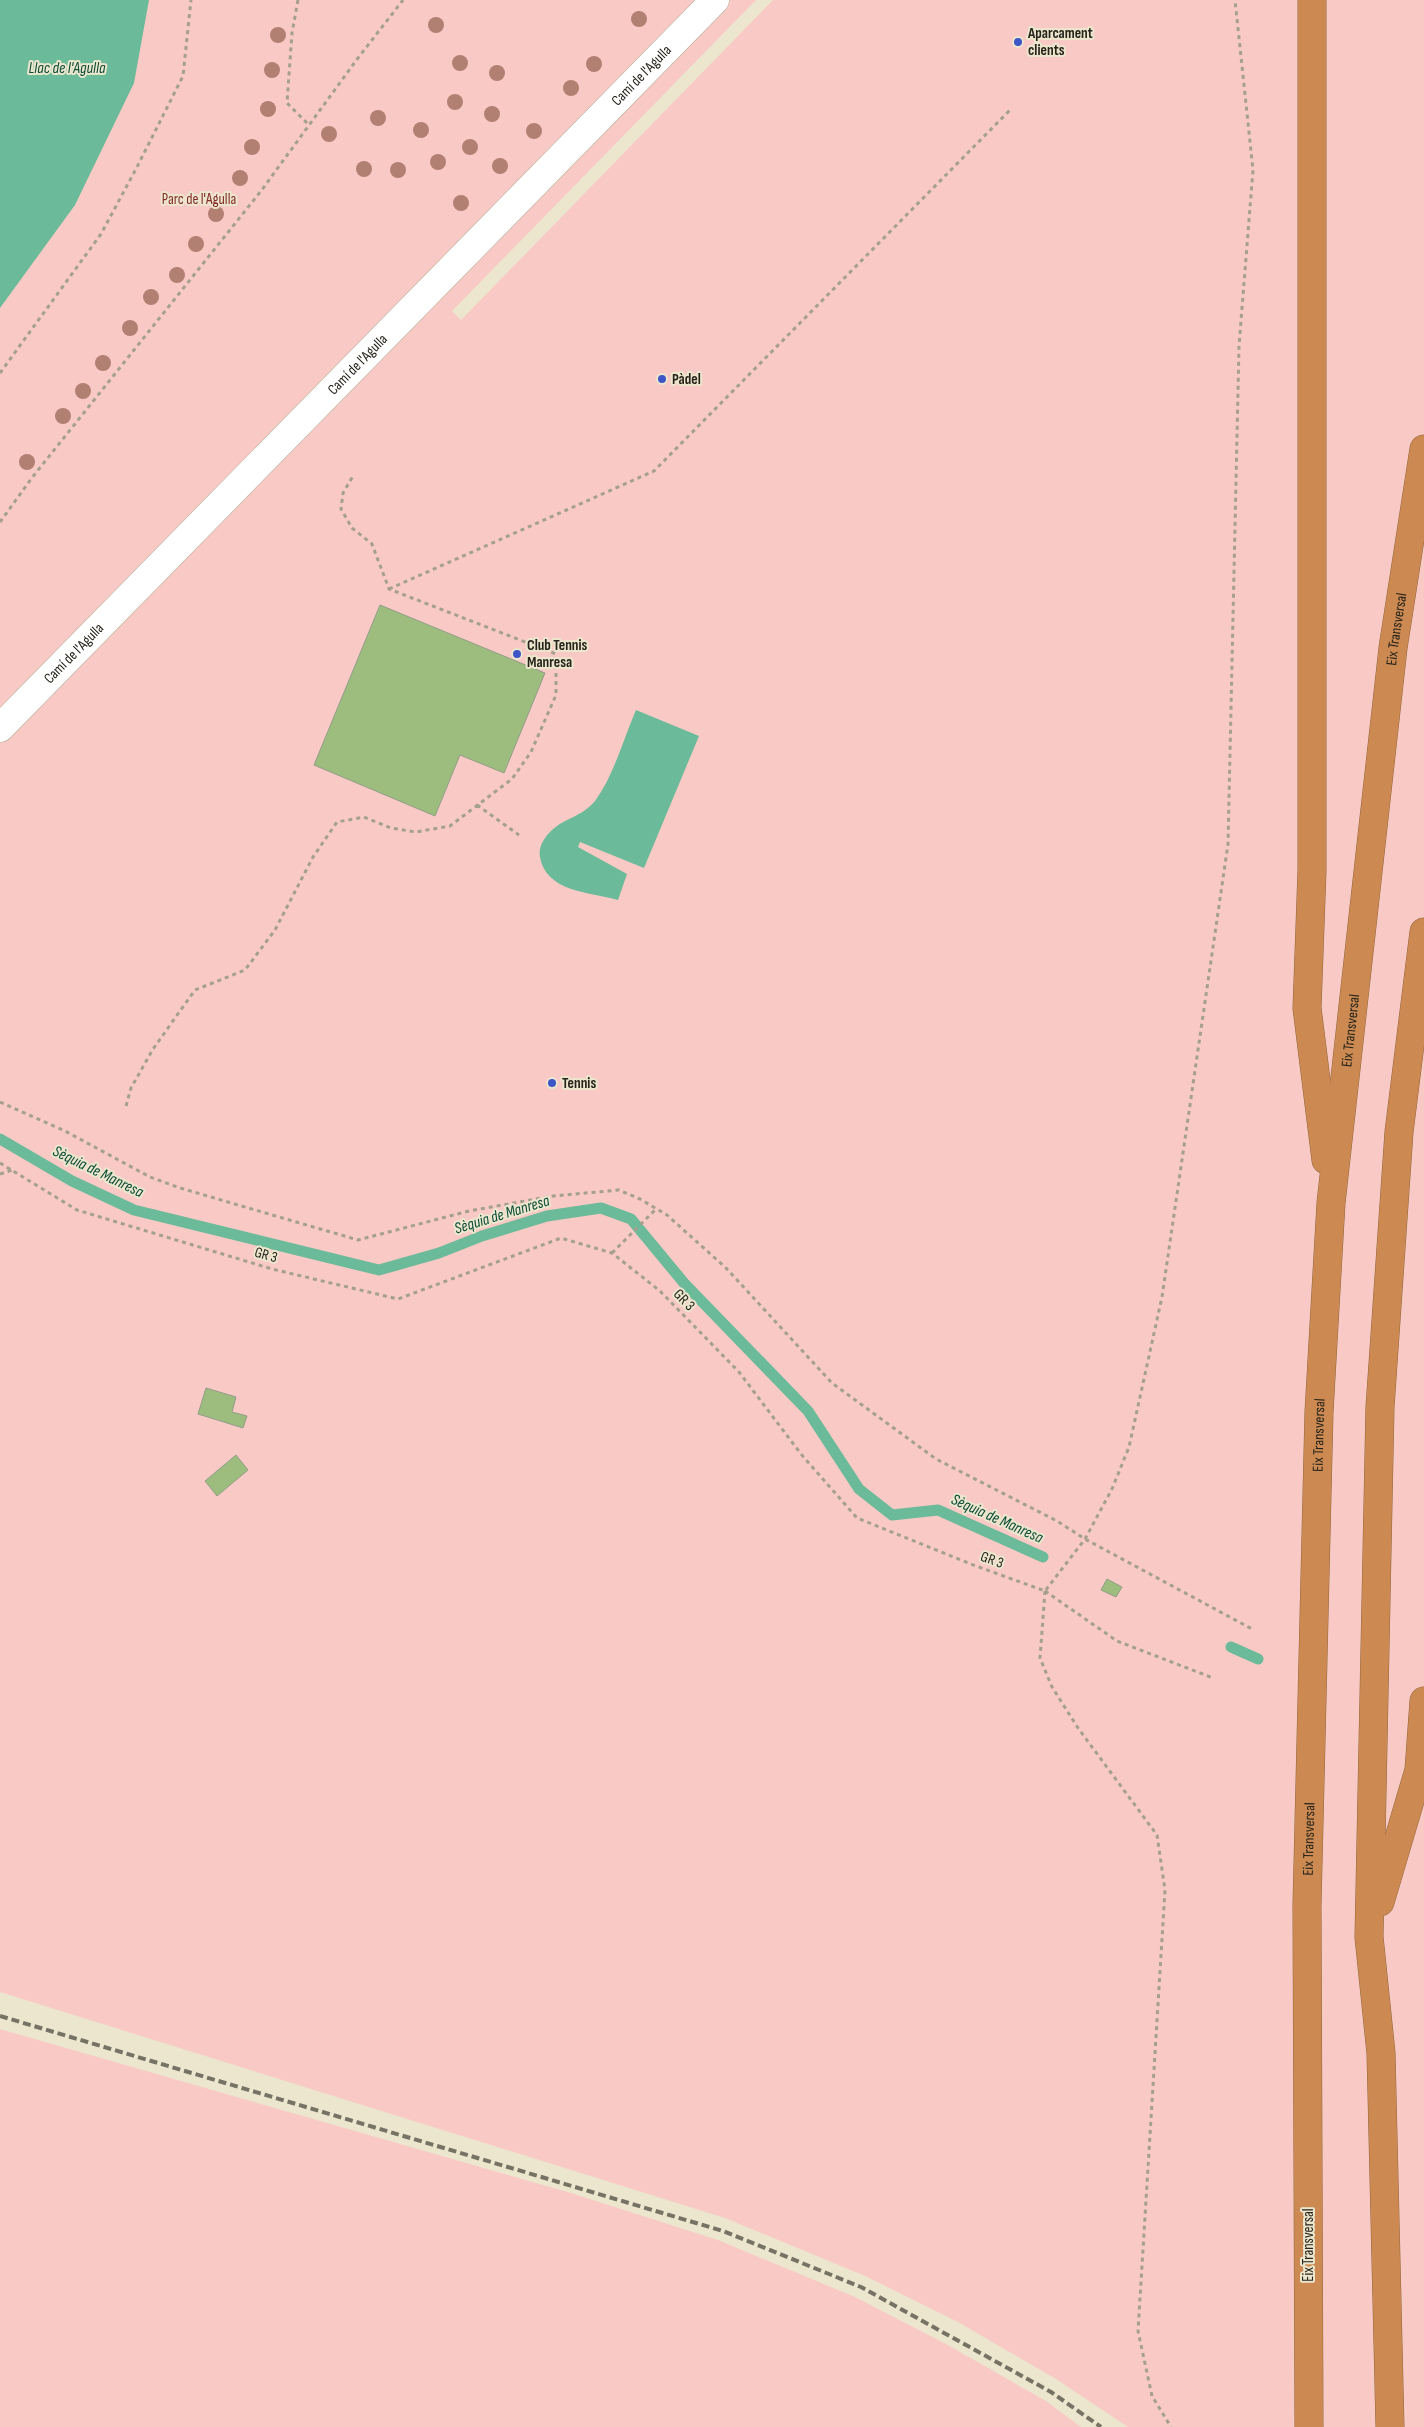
<svg xmlns="http://www.w3.org/2000/svg" width="1424" height="2427" viewBox="0 0 1424 2427" font-family="'Sofia Sans Condensed',sans-serif">
  <style>
    .green { fill: #f9cac5 }
    .water { fill: #6bba99 }
    .lines { fill: none; stroke-linecap: round; stroke-linejoin: round }
    .stream { stroke: #6bba99; stroke-width: 11 }
    .building { fill: #9dbd7e; stroke: #929d88 }
    .minor-casing { stroke: #b3ad96; stroke-width: 29 }
    .motorway-casing { stroke: #92663e; stroke-width: 29 }
    .path { stroke: #a4a08d; stroke-width: 3; stroke-dasharray: 4 4; stroke-linecap: butt }
    .minor { stroke: #fff; stroke-width: 28 }
    .motorway { stroke: #cc8a52; stroke-width: 28 }
    .rail { stroke: #777364; stroke-width: 4; stroke-dasharray: 8 4; stroke-linecap: butt }
    .tree { fill: #b27f73 }
    .poi-dot { fill: #3e55c8; stroke: #ece6ce; stroke-width: 2 }
    .labels { text-anchor: middle; dominant-baseline: central; stroke-width: 4; stroke-linejoin: round; paint-order: stroke }
    .poi-label { font-size: 15px; font-weight: bold; fill: #25231a; stroke: #ece6ce; text-anchor: start }
    .street-label { font-size: 15px; fill: #25231a; stroke: #ece6ce }
    .park-label { font-size: 15px; fill: #832b28; stroke: #ece6ce }
    .water-label { font-size: 16px; font-style: italic; fill: #094c36; stroke: #ece6ce }
  </style>
  <rect width="100%" height="100%" fill="#ece6ce"/>
  <path class="green" d="M0 0H756L452 311 461 320 773 0H1424V2427H1128L1056 2379 958 2322 865 2276 725 2218 0 1992Z
    M0 2029 571 2193 718 2240 855 2297 946 2344 1046 2401 1081 2427H0Z"/>
  <path class="water" d="M0 0H149L134 83 75 205 0 308Z
    M636 710 699 736 644 868 580 842 578 847 627 874 618 900C589 892 546 892 540 857 538 847 544 838 551 831 564 818 582 817 595 801 614 775 623 740 636 710Z"/>
  <g class="lines">
    <path class="stream" d="M0 1139 72 1181 134 1210 379 1270 439 1253 482 1236 547 1216 601 1208 631 1219 684 1283 808 1411 859 1489 892 1515 938 1510 1043 1557
      M1231 1647 1258 1659"/>
  </g>
  <path class="building" d="M380 605 545 673 504 773 460 755 435 816 314 765Z
    M206 1388 236 1397 232 1412 247 1416 243 1428 198 1414Z
    M236 1455 248 1470 217 1496 205 1481Z
    M1107 1579 1122 1587 1116 1597 1101 1590Z"/>
  <g class="lines">
    <defs>
      <g id="minor">
        <path id="s1" d="M0 728 715 0"/>
      </g>
      <g id="motorway">
        <path d="M1312 0V871L1307 1008 1326 1160"/>
        <path d="M1380 1902 1419 1770 1424 1701"/>
        <path id="s2" d="M1309 2427 1307 1905 1319 1412 1331 1203 1393 648 1424 449"/>
        <path d="M1390 2427 1381 2053 1369 1937 1380 1407 1399 1132 1424 932"/>
      </g>
    </defs>
    <use href="#minor" class="minor-casing"/>
    <use href="#motorway" class="motorway-casing"/>
    <path class="path" d="M298 0 292 33 287 103 309 125
      M0 373 101 234 137 167 183 76 191 0
      M0 522 31 479 261 191 358 58 403 0
      M389 589 654 471 1011 109
      M477 805 519 835
      M0 1102 65 1131 150 1177 180 1188 358 1240 469 1211 553 1196 619 1190 640 1199 667 1215 726 1268 832 1383 936 1459 1057 1521 1085 1539 1252 1629
      M126 1106 131 1088 153 1049 195 990 245 970 275 930 313 857 337 822 364 817 391 828 416 832 450 826 512 779 531 752 556 695V654L389 589 372 544 352 528 341 509 343 493 353 476
      M0 1163 77 1210 272 1269 398 1299 561 1238 612 1253 660 1291 739 1372 801 1454 857 1518 976 1566 1045 1591 1085 1539 1112 1489 1129 1447 1162 1297 1228 844 1239 346 1253 170 1235 0
      M0 1174 12 1170
      M612 1253 656 1209
      M1045 1591 1040 1658 1052 1687 1078 1728 1157 1835 1165 1890 1138 2331 1152 2396 1171 2427
      M1045 1591 1117 1641 1213 1678"/>
    <use href="#minor" class="minor"/>
    <use href="#motorway" class="motorway"/>
    <path class="rail" d="M0 2016 723 2231 861 2287 1051 2392 1101 2427"/>
  </g>
  <g class="tree">
    <circle cx="639" cy="19" r="8"/>
    <circle cx="436" cy="25" r="8"/>
    <circle cx="278" cy="35" r="8"/>
    <circle cx="460" cy="63" r="8"/>
    <circle cx="594" cy="64" r="8"/>
    <circle cx="272" cy="70" r="8"/>
    <circle cx="497" cy="73" r="8"/>
    <circle cx="571" cy="88" r="8"/>
    <circle cx="455" cy="102" r="8"/>
    <circle cx="268" cy="109" r="8"/>
    <circle cx="492" cy="114" r="8"/>
    <circle cx="378" cy="118" r="8"/>
    <circle cx="421" cy="130" r="8"/>
    <circle cx="534" cy="131" r="8"/>
    <circle cx="329" cy="134" r="8"/>
    <circle cx="252" cy="147" r="8"/>
    <circle cx="470" cy="147" r="8"/>
    <circle cx="438" cy="162" r="8"/>
    <circle cx="500" cy="166" r="8"/>
    <circle cx="364" cy="169" r="8"/>
    <circle cx="398" cy="170" r="8"/>
    <circle cx="240" cy="178" r="8"/>
    <circle cx="461" cy="203" r="8"/>
    <circle cx="216" cy="214" r="8"/>
    <circle cx="196" cy="244" r="8"/>
    <circle cx="177" cy="275" r="8"/>
    <circle cx="151" cy="297" r="8"/>
    <circle cx="130" cy="328" r="8"/>
    <circle cx="103" cy="363" r="8"/>
    <circle cx="83" cy="391" r="8"/>
    <circle cx="63" cy="416" r="8"/>
    <circle cx="27" cy="462" r="8"/>
  </g>
  <g class="poi-dot">
    <circle cx="1018" cy="42" r="5"/>
    <circle cx="662" cy="379" r="5"/>
    <circle cx="517" cy="654" r="5"/>
    <circle cx="552" cy="1083" r="5"/>
  </g>
  <g class="labels">
    <g class="poi-label">
      <text x="1028" y="33">Aparcament<tspan x="1028" dy="17">clients</tspan></text>
      <text x="672" y="379">Pàdel</text>
      <text x="527" y="645">Club Tennis<tspan x="527" dy="17">Manresa</tspan></text>
      <text x="562" y="1083">Tennis</text>
    </g>
    <g class="street-label">
      <text stroke="none"><textPath href="#s1" startOffset="915">Camí de l'Agulla</textPath></text>
      <text stroke="none"><textPath href="#s1" startOffset="510">Camí de l'Agulla</textPath></text>
      <text stroke="none"><textPath href="#s2" startOffset="1802">Eix Transversal</textPath></text>
      <text stroke="none"><textPath href="#s1" startOffset="105">Camí de l'Agulla</textPath></text>
      <text stroke="none"><textPath href="#s2" startOffset="1398">Eix Transversal</textPath></text>
      <text transform="translate(266 1255) rotate(16)">GR 3</text>
      <text transform="translate(684 1300) rotate(46)">GR 3</text>
      <text stroke="none"><textPath href="#s2" startOffset="992">Eix Transversal</textPath></text>
      <text transform="translate(992 1560) rotate(20)">GR 3</text>
      <text stroke="none"><textPath href="#s2" startOffset="588">Eix Transversal</textPath></text>
      <text transform="translate(1308 2245) rotate(-90)">Eix Transversal</text>
    </g>
    <g class="park-label">
      <text x="199" y="199">Parc de l'Agulla</text>
    </g>
    <g class="water-label">
      <text x="67" y="68">Llac de l'Agulla</text>
      <text transform="translate(98 1172) rotate(26)">Sèquia de Manresa</text>
      <text transform="translate(502 1215) rotate(-17)">Sèquia de Manresa</text>
      <text transform="translate(997 1519) rotate(24)">Sèquia de Manresa</text>
    </g>
  </g>
</svg>
